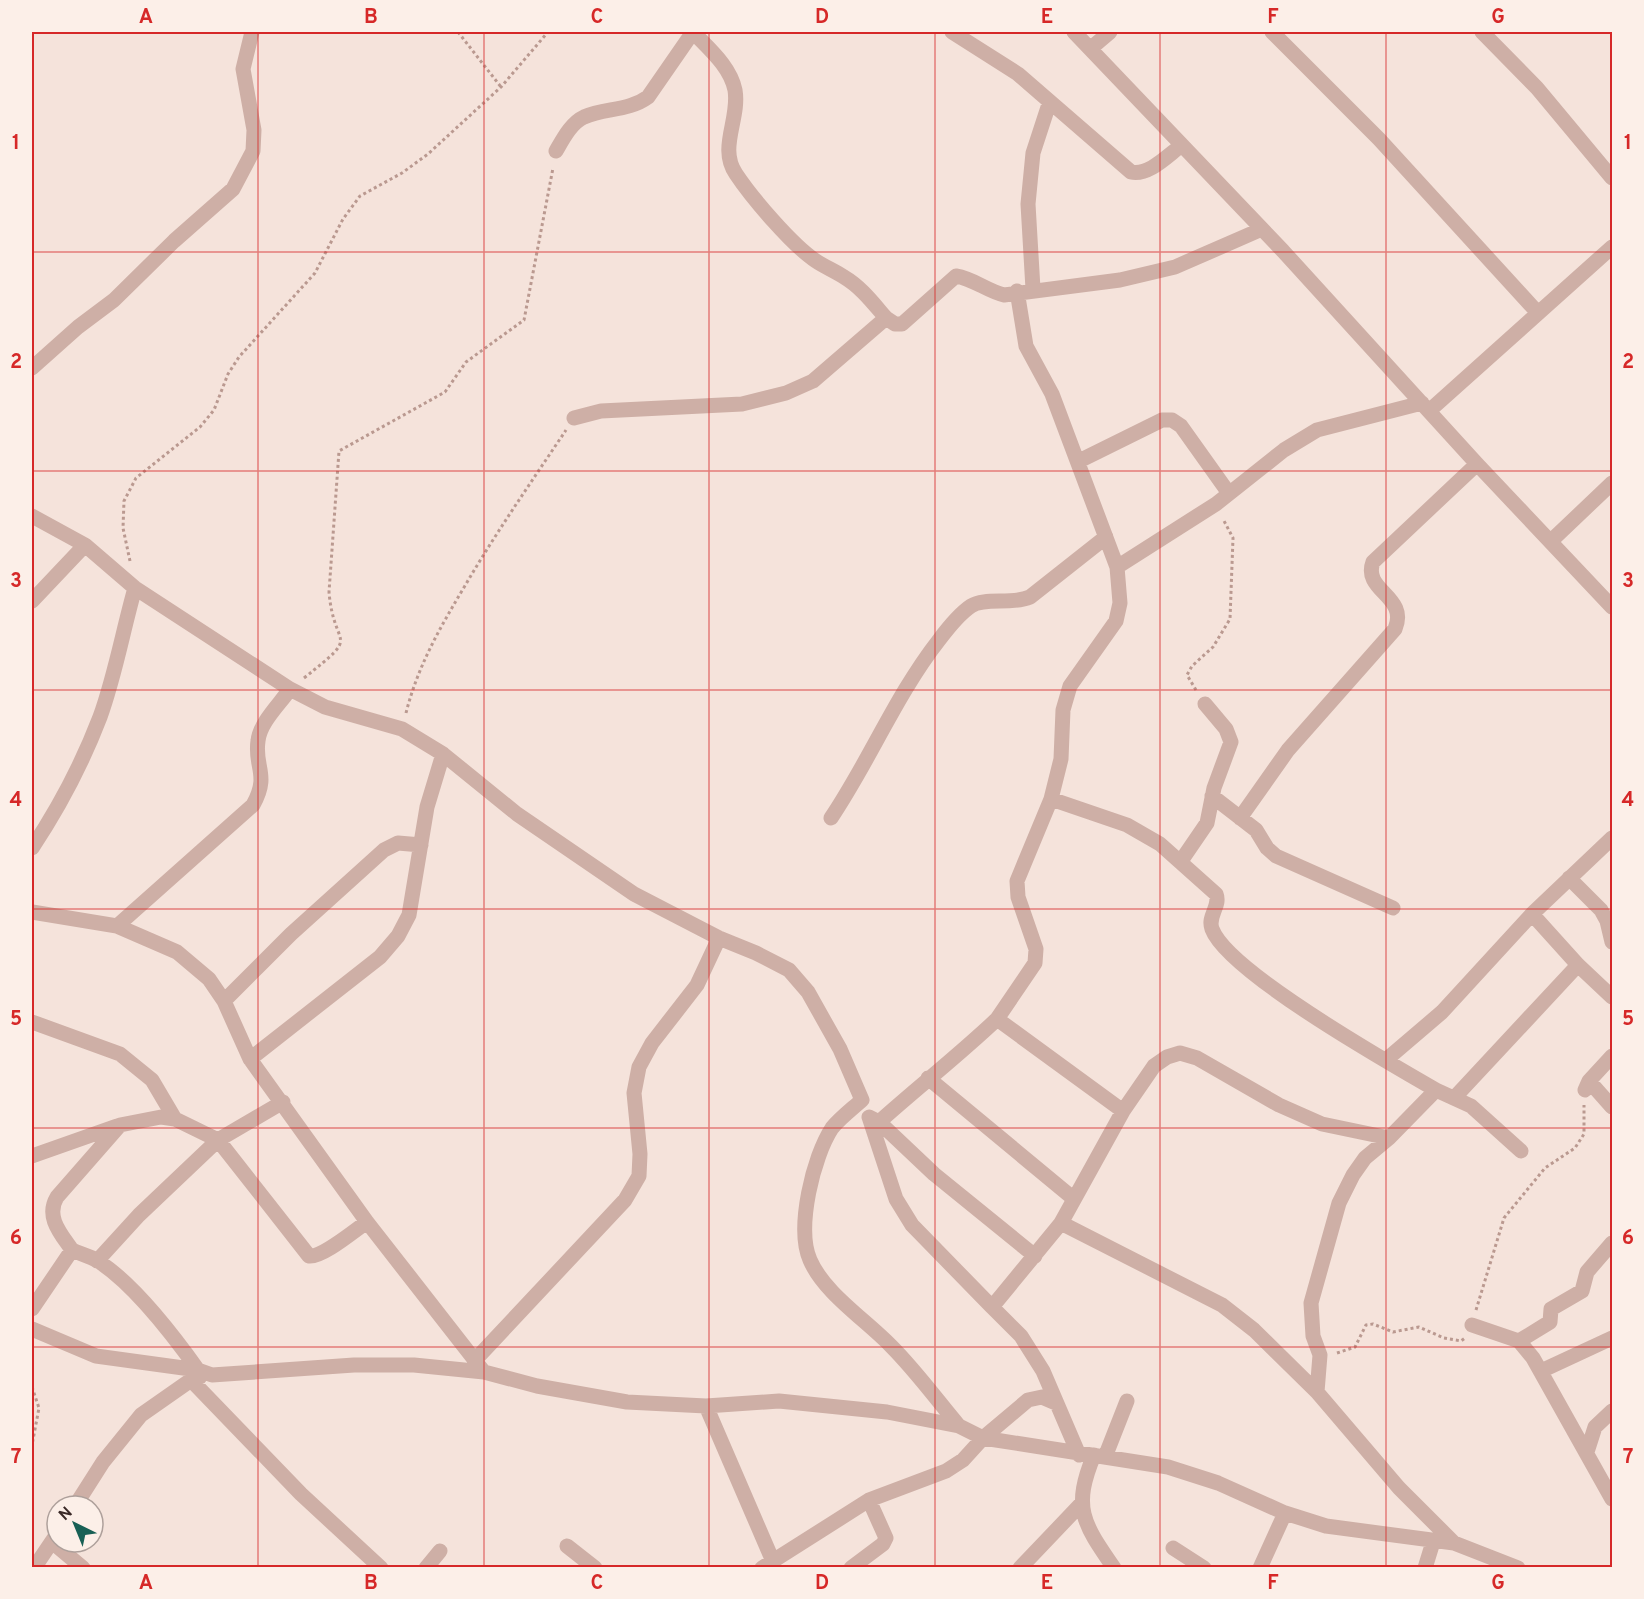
<svg xmlns="http://www.w3.org/2000/svg" width="1644" height="1599" viewBox="0 0 1644 1599" font-family="Overpass,sans-serif">
  <style>
    .lines { fill: none; stroke-linecap: round; stroke-linejoin: round }
    .path { stroke: #ba9990; stroke-width: 3; stroke-dasharray: 3 3; stroke-linecap: butt }
    .street { stroke: #ceafa6; stroke-width: 15 }
    .grid { fill: none; stroke: #d62828; stroke-width: 1.5; stroke-opacity: 0.55 }
    .neatline { fill: none; stroke: #d62828; stroke-width: 2 }
    .grid-label { font-size: 20px; text-anchor: middle; font-weight: bold; fill: #d62828 }
  </style>
  <rect width="100%" height="100%" fill="#f5e3db"/>
  <g class="lines">
    <path class="path" d="M458 32 501 87
      M130 561 123 528 124 501 136 478 200 427 214 410 228 374 239 357 315 273 343 219 360 196 402 173 428 154 501 87 548 32
      M304 678C363 631 334 652 329 592L339 451 445 392 466 362 524 320 553 168
      M1196 690 1187 675 1192 666 1213 647 1230 619 1233 538 1223 519
      M406 713C418 665 441 626 466 584 497 531 532 481 566 430
      M1476 1310 1504 1218 1545 1168 1575 1148 1584 1134V1105
      M1337 1353 1355 1347 1366 1325 1373 1324 1393 1332 1419 1327 1444 1338 1461 1341 1465 1338
      M32 1387 39 1408 32 1445"/>
    <path class="street" d="M693 32C709 49 730 66 735 90 740 119 718 148 736 174 752 198 792 245 816 261 825 267 835 271 844 277 861 287 873 303 886 318
      M952 32 1018 74 1131 172C1149 176 1168 155 1182 145
      M1074 32 1283 251 1477 464 1612 607
      M1272 32 1379 139 1538 313
      M1482 32 1537 88 1612 178
      M1090 49 1110 32
      M556 151C563 139 571 123 584 117 605 108 629 111 648 97L693 32
      M1033 289 1028 204 1033 153 1049 104
      M1017 291 1026 346 1052 394 1117 567 1120 603 1116 621 1070 686 1063 710 1061 759 1051 799 1017 881 1018 897 1036 949 1035 963 997 1019 1123 1111
      M32 368 78 327 114 300 174 241 233 189 253 151 254 130 243 69 252 32
      M1429 411 1612 247
      M574 418 601 411 742 404 786 393 813 381 886 318 895 324H902L956 276C974 279 987 291 1004 295L1120 280 1175 267 1262 229
      M1079 461 1162 420H1172L1181 426 1228 492
      M32 516 85 545
      M1551 541 1612 483
      M1117 567 1216 504 1284 450 1317 430 1422 403
      M32 601 85 545 135 588 290 689 325 707 402 729 443 754 517 814 634 894 719 938 756 953 789 970 808 992 840 1049 862 1100C852 1109 840 1118 832 1128 813 1157 796 1228 810 1260 824 1293 866 1320 891 1346 916 1371 937 1400 959 1426
      M1212 796 1256 830 1267 848 1276 856 1393 908
      M1051 799 1127 825 1160 844 1216 894C1221 906 1207 916 1212 929 1228 972 1391 1064 1436 1090
      M831 818C870 760 896 695 939 640 948 628 959 614 971 606 985 597 1011 605 1030 597L1106 537
      M1240 818 1288 750 1395 629C1409 596 1362 591 1373 562L1477 464
      M32 848C60 806 82 764 100 717 115 676 123 630 135 588
      M1181 861 1207 823 1214 788 1231 742 1226 729 1205 704
      M1569 878 1601 910 1607 921 1612 942
      M32 912 117 926 177 952 209 979 224 1001 250 1059 367 1222 484 1372
      M1532 914 1578 965 1612 997
      M117 926 253 805C270 775 254 767 258 741 260 722 280 704 290 689
      M224 1001 291 934 384 850 398 843 421 845
      M32 1022 120 1054 152 1080 175 1119 161 1117 120 1125 57 1197C45 1217 61 1234 72 1250L32 1309
      M250 1059 380 957 398 936 409 915 427 807 443 754
      M1387 1059 1442 1012 1532 914 1612 838
      M928 1078 1074 1199
      M1589 1081 1612 1107
      M1585 1090 1589 1081 1612 1056
      M1455 1097 1578 965
      M283 1102 218 1140 309 1256C322 1258 355 1230 367 1222
      M879 1122 934 1174 1035 1256
      M32 1156 117 1126
      M1061 1223 1222 1305 1254 1330 1317 1392
      M72 1250C80 1254 90 1256 98 1261 134 1284 173 1335 198 1370
      M97 1261 139 1215 218 1140 175 1119
      M992 1307 912 1225 896 1199 869 1117 879 1122C918 1087 959 1055 997 1019
      M1472 1325 1519 1341 1533 1358 1612 1499
      M32 1329 96 1356 198 1370 212 1375 354 1365H414L484 1372 537 1386 627 1402 706 1406 779 1401 887 1412 959 1426 983 1438 1168 1467 1218 1483 1285 1513 1326 1526 1454 1543 1518 1568
      M1519 1341 1550 1322 1551 1309 1582 1291 1587 1272 1612 1243
      M475 1360 625 1200 639 1176 640 1154 634 1093 639 1067 652 1043 697 985 719 938
      M1541 1371 1612 1338
      M191 1380 301 1494 381 1568
      M706 1406 772 1559
      M1587 1452 1595 1427 1612 1411
      M1079 1455 1043 1371 1021 1336 992 1307 1061 1223 1123 1111 1154 1066 1167 1057 1180 1053 1197 1058 1279 1105 1322 1124 1389 1138
      M1094 1455C1072 1508 1083 1523 1114 1568
      M1105 1457 1127 1401
      M75 1506 103 1462 141 1415 191 1380 200 1377
      M52 1542 83 1568
      M1454 1543 1399 1488 1317 1392 1320 1355 1313 1336 1311 1303 1339 1203 1353 1175 1365 1158 1389 1138 1436 1090 1471 1106 1521 1151
      M567 1546 595 1568
      M1173 1548 1204 1568
      M34 1568 57 1534
      M426 1568 440 1551
      M762 1568 869 1500 946 1471 963 1460 983 1438 1028 1400 1042 1397 1056 1403
      M851 1568 883 1544 886 1538 869 1500
      M1020 1568 1081 1504
      M1260 1568 1285 1513
      M1425 1568 1433 1542"/>
  </g>
  <path class="grid" d="M258 32V1568M484 32V1568M709 32V1568M935 32V1568M1160 32V1568M1386 32V1568M32 252H1612M32 471H1612M32 690H1612M32 909H1612M32 1128H1612M32 1347H1612"/>
  <rect width="1644" height="1599" fill="none" stroke="#fcefe8" stroke-width="66"/>
  <g transform="translate(75 1524) rotate(317)"><circle r="28" fill="#fcefe8" stroke="#aea09b" stroke-width="1.5"/>
  <path d="M0-4.5L10 22L0 15L-10 22Z" fill="#186055"/>
  <text y="-9" font-size="16" font-weight="bold" text-anchor="middle" fill="#3a2927">N</text>
  </g>
  <rect x="33" y="33" width="1578" height="1533" class="neatline"/>
  <g class="grid-label">
    <text x="146" y="23">A</text>
    <text x="371" y="23">B</text>
    <text x="597" y="23">C</text>
    <text x="822" y="23">D</text>
    <text x="1047" y="23">E</text>
    <text x="1273" y="23">F</text>
    <text x="1498" y="23">G</text>
    <text x="16" y="149">1</text>
    <text x="1628" y="149">1</text>
    <text x="16" y="368">2</text>
    <text x="1628" y="368">2</text>
    <text x="16" y="587">3</text>
    <text x="1628" y="587">3</text>
    <text x="16" y="806">4</text>
    <text x="1628" y="806">4</text>
    <text x="16" y="1025">5</text>
    <text x="1628" y="1025">5</text>
    <text x="16" y="1244">6</text>
    <text x="1628" y="1244">6</text>
    <text x="16" y="1463">7</text>
    <text x="1628" y="1463">7</text>
    <text x="146" y="1589">A</text>
    <text x="371" y="1589">B</text>
    <text x="597" y="1589">C</text>
    <text x="822" y="1589">D</text>
    <text x="1047" y="1589">E</text>
    <text x="1273" y="1589">F</text>
    <text x="1498" y="1589">G</text>
  </g>
</svg>
